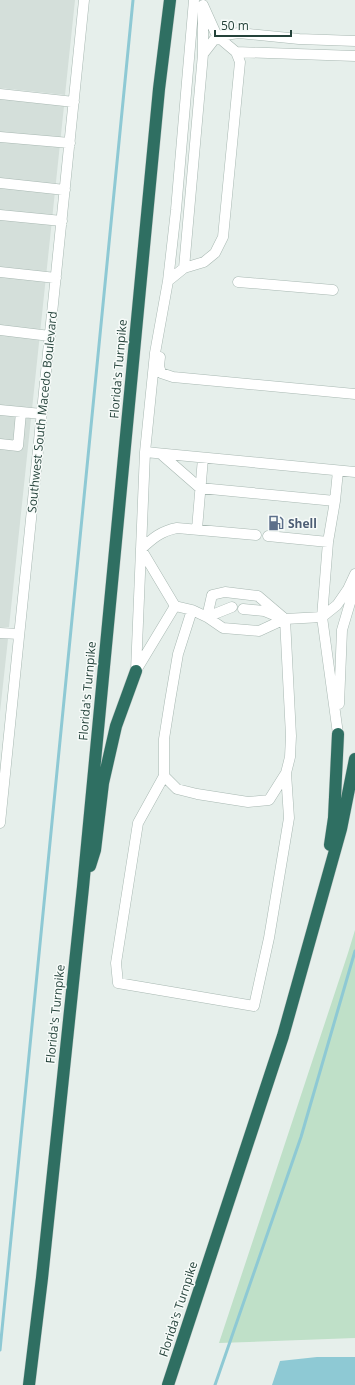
<svg xmlns="http://www.w3.org/2000/svg" width="355" height="1385" viewBox="0 0 355 1385" font-family="'Open Sans',sans-serif">
  <style>
    .built { fill: #d4dfda }
    .green { fill: #bfe0c8 }
    .water { fill: #8ec9d4 }
    .lines { fill: none; stroke-linecap: round; stroke-linejoin: round }
    .stream { stroke: #8ec9d4; stroke-width: 3 }
    .minor-casing { stroke: #a8b8b2; stroke-width: 11 }
    .highway-casing { stroke: #c2cac8; stroke-width: 13 }
    .minor { stroke: #fff; stroke-width: 10 }
    .highway { stroke: #2f6f62; stroke-width: 12 }
    .labels { text-anchor: middle; dominant-baseline: central; stroke-width: 3; stroke-linejoin: round; paint-order: stroke }
    .street-label { font-size: 12px; fill: #24423a; stroke: #f7fbf9 }
    .service-label { font-size: 12px; font-weight: bold; fill: #4e5e75; stroke: #f7fbf9; text-anchor: start }
  </style>
  <rect width="100%" height="100%" fill="#e6efeb"/>
  <path class="built" d="M0 0H75L65 95 0 88Z
    M0 99 64 106 9 627H0Z
    M0 638 8 639 0 712Z"/>
  <path class="green" d="M355 930V1338L219 1343 348 953Z"/>
  <path class="water" d="M317 1357H355V1385H272L280 1361Z"/>
  <g class="lines">
    <path class="stream" d="M0 1350 133 0
      M215 1385 301 1137 355 951"/>
    <defs>
      <path id="minor" d="M236 52 355 56
        M203 54 217 36 239 33 299 39 355 41
        M0 94 74 102
        M0 137 70 143
        M0 183 65 190
        M0 215 62 221
        M184 268 203 54V8
        M0 272 56 278
        M168 281 184 268 204 262 215 253 223 237 240 62 236 52 217 36 203 5
        M238 282 333 290
        M0 330 50 336
        M160 357 159 366 161 373 173 377 355 394
        M0 410 42 414
        M0 444 18 446 21 412
        M145 452 355 472
        M161 454 200 488 335 501
        M197 529 203 458
        M256 535 177 528C161 531 153 538 141 549L175 606 192 610 207 617 223 628 259 631 285 619 322 617 337 605 348 589 355 574
        M268 536 328 542
        M243 609 264 611 276 616
        M192 610 178 654 170 701 164 739V776L177 789 197 794 248 802 269 800 286 773
        M207 617 232 607
        M0 633 19 634
        M137 669 175 606
        M136 671 145 452 155 353 168 281 176 210 194 0
        M339 704 342 630 355 586
        M338 734 322 617 328 542 335 501 338 471
        M164 776 138 823 116 963 118 983 254 1006 269 938 289 818 286 773 290 757 291 736 285 619 258 596 225 592 212 595 207 617
        M0 823 84 0"/>
      <path id="highway" d="M330 845 334 818 338 734
        M90 866 95 850 103 783 116 726 136 671
        M29 1385 42 1278 83 887 159 89 170 0
        M168 1385 283 1036 341 829 355 759"/>
    </defs>
    <use href="#minor" class="minor-casing"/>
    <use href="#highway" class="highway-casing"/>
    <use href="#minor" class="minor"/>
    <use href="#highway" class="highway"/>
  </g>
  <defs>
    <symbol id="fuel-bare" viewBox="-9 -9 18 18"><path d="M-5.5-6h7V0h2V4h1.3V-2.5L3-4.5l.8-.8L6-3V5H2.5V1h-1V6h-7ZM-4.2-4.7v3.2H.2V-4.7Z" fill="#5c6f8a" stroke="#f7fbf9" stroke-width="2.5" paint-order="stroke"/></symbol>
  </defs>
  <g fill-rule="evenodd">
    <use href="#fuel-bare" x="265" y="512" width="22" height="22"/>
  </g>
  <g class="labels">
    <g class="street-label">
      <text transform="translate(118 369) rotate(-85)">Florida's Turnpike</text>
      <text transform="translate(42 412) rotate(-84)">Southwest South Macedo Boulevard</text>
      <text transform="translate(87 691) rotate(-85)">Florida's Turnpike</text>
      <text transform="translate(55 1014) rotate(-84)">Florida's Turnpike</text>
      <text transform="translate(178 1309) rotate(-72)">Florida's Turnpike</text>
    </g>
    <g class="service-label">
      <text x="288" y="523">Shell</text>
    </g>
  </g>
  <path d="M215 30v6h76v-6" fill="none" stroke="#24423a" stroke-width="2"/>
  <text x="221" y="30" font-size="12" fill="#24423a" stroke="#f7fbf9" stroke-width="3" paint-order="stroke">50 m</text>
</svg>
